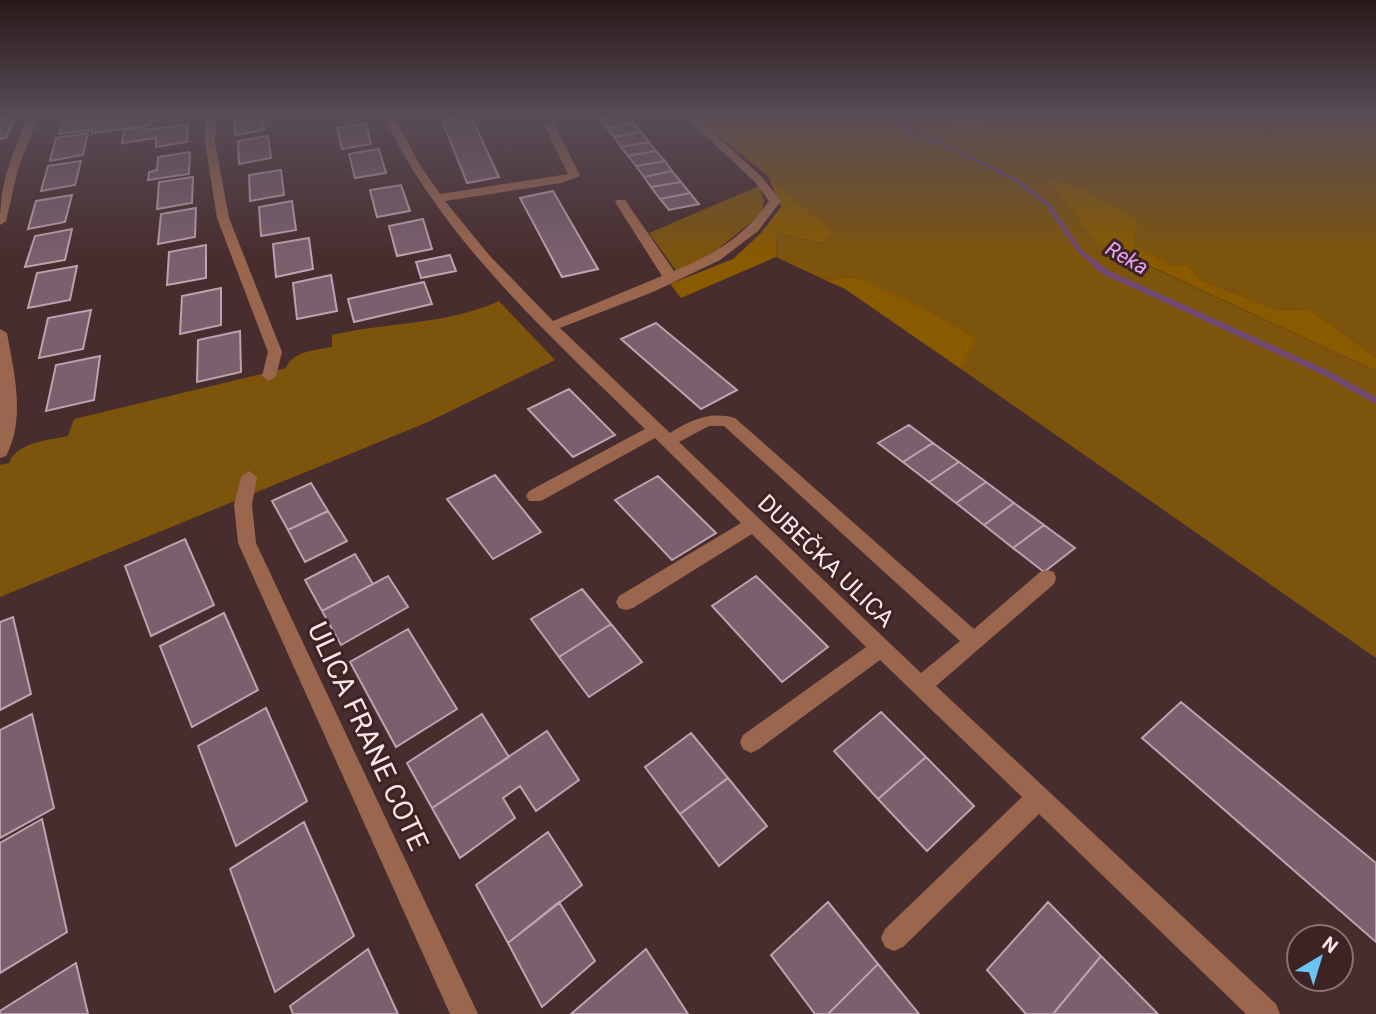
<svg xmlns="http://www.w3.org/2000/svg" width="1376" height="1014" viewBox="0 0 1376 1014" font-family="Roboto,sans-serif">
  <style>
    .green { fill: #7d540c }
    .forest { fill: #895a00 }
    .lines { fill: none; stroke-linecap: round; stroke-linejoin: round }
    .stream { fill: #714a74; fill-rule: evenodd }
    .building { fill: #7a5f6c; stroke: #bfa1af; stroke-width: 2 }
    .minor { fill: #9a664e; fill-rule: evenodd }
    .labels { text-anchor: middle; dominant-baseline: central; stroke-width: 6; stroke-linejoin: round; paint-order: stroke }
    .far-water-label { font-size: 21px; font-style: italic; fill: #e7a3fa; stroke: #3d2324 }
    .street-label { font-size: 24px; fill: #fae7e8; stroke: #3d2324 }
    .near-street-label { font-size: 28px; fill: #fae7e8; stroke: #3d2324 }
  </style>
  <rect width="100%" height="100%" fill="#482d2e"/>
  <path class="green" d="M691 115H917L984 143 1012 147 1008 127 965 115H1376V357L1309 309 1278 310 1201 280 1188 265 1172 267 1133 244 1081 187 1048 180 1070 206 1151 267 1376 371V658L961 369 976 339 853 277 825 280 776 257 777 233 819 243 833 234 768 176Z
    M759 186 764 201 762 213 717 250 677 272 649 233Z
    M499 301 555 360 428 422 0 597V465L9 463C17 442 49 440 68 436L74 419 286 368C292 351 317 350 332 347V335C388 322 446 325 499 301Z"/>
  <path class="forest" d="M917 115H965L1008 127 1013 148 984 143Z
    M768 176 834 234 820 243 777 233 776 257 681 298 670 284 733 259 761 233 781 207Z
    M1047 179 1081 187 1138 222 1133 244 1172 266 1188 265 1201 280 1278 310 1309 309 1376 357V371L1096 241Z
    M853 277 908 300 977 339 961 369 845 289 825 280Z"/>
  <g class="lines">
    <path class="stream" d="M883 115H888L912 133 953 146 1021 181 1050 204 1082 250 1108 270 1329 371 1376 397V404L1323 375 1102 274 1078 252 1046 206 1017 183 949 148 908 135Z"/>
  </g>
  <path class="building" d="M65 115 124 116 152 115 150 125 92 133V130L59 134Z
    M234 115H263L264 130 235 135Z
    M627 115 634 123 607 128 601 119Z
    M471 116 499 177 467 183 442 120Z
    M14 118 6 138 0 139V119Z
    M366 123 371 144 342 149 337 128Z
    M634 123 641 132 614 137 607 128Z
    M188 124 187 142 156 147V138L122 143 124 130 144 127V130Z
    M641 132 649 142 621 147 614 137Z
    M88 133 83 155 50 161 56 138Z
    M268 136 271 158 239 164 238 141Z
    M649 142 656 151 628 156 621 147Z
    M379 149 386 173 355 178 349 154Z
    M656 151 665 161 636 166 628 156Z
    M190 152 189 174 148 180 149 172 157 170 158 157Z
    M81 161 75 185 41 191 48 166Z
    M665 161 672 171 644 177 636 166Z
    M281 170 284 195 250 201 249 175Z
    M672 171 681 182 651 187 644 177Z
    M193 177 192 203 157 209 159 182Z
    M681 182 690 193 660 199 651 187Z
    M401 185 410 211 377 217 370 190Z
    M553 191 598 269 562 277 520 198Z
    M690 193 699 204 669 210 660 199Z
    M72 195 65 222 28 229 36 201Z
    M292 201 296 230 261 236 259 207Z
    M196 208 195 237 158 244 161 214Z
    M423 219 432 249 397 256 389 226Z
    M72 229 65 260 25 267 35 236Z
    M309 238 313 269 276 277 273 244Z
    M206 245V278L167 285 169 252Z
    M450 255 456 271 421 278 416 262Z
    M77 266 70 300 28 308 37 273Z
    M331 275 337 311 297 319 293 283Z
    M424 282 432 304 354 322 348 299Z
    M221 288V325L180 334 182 296Z
    M91 310 83 349 39 358 48 318Z
    M656 323 737 390 701 409 621 339Z
    M240 331 241 372 197 382 198 340Z
    M100 356 94 400 46 411 56 365Z
    M569 389 615 435 573 457 528 409Z
    M909 425 933 443 903 462 878 443Z
    M933 443 959 462 929 482 903 462Z
    M959 462 986 482 956 503 929 482Z
    M495 475 541 532 493 559 447 499Z
    M658 476 716 533 672 560 615 500Z
    M986 482 1014 503 984 525 956 503Z
    M311 483 328 511 288 530 272 501Z
    M1014 503 1044 525 1013 548 984 525Z
    M328 511 347 541 305 562 288 530Z
    M1044 525 1075 548 1044 572 1013 548Z
    M185 539 214 605 151 636 125 566Z
    M355 554 373 584 322 611 305 580Z
    M388 576 408 607 341 645 322 611Z
    M756 576 828 647 782 682 712 606Z
    M582 589 611 624 559 657 531 619Z
    M224 613 258 690 192 727 160 646Z
    M13 617 31 694 0 710V622Z
    M611 624 642 662 589 697 559 657Z
    M408 629 457 709 396 747 350 662Z
    M1181 702 1376 863V942L1142 738Z
    M266 708 307 801 236 846 198 746Z
    M881 712 926 757 878 799 834 751Z
    M32 714 54 808 0 838V730Z
    M482 714 509 757 432 808 407 763Z
    M547 731 579 780 536 811 520 786 503 798 515 818 460 858 432 808Z
    M691 733 728 778 680 814 645 767Z
    M926 757 974 806 927 851 878 799Z
    M728 778 767 826 719 866 680 814Z
    M42 819 67 932 0 973V843Z
    M304 822 354 936 275 992 230 869Z
    M548 832 582 885 508 943 476 885Z
    M559 902 595 961 542 1007 508 943Z
    M828 902 878 964 828 1014H815L771 955Z
    M1048 902 1101 956 1053 1014H1026L987 970Z
    M368 949 398 1014H293L290 1006Z
    M646 949 688 1014H571Z
    M1101 956 1158 1014H1053Z
    M76 963 88 1014H0V1011Z
    M878 964 919 1014H828Z"/>
  <g class="lines">
    <path class="minor" d="M29 115H39L18 169 6 221 0 225C0 180 12 155 29 115Z
      M207 115H217L215 142 229 218 282 352 276 376 269 381 262 376 268 352 217 218 205 142Z
      M383 115H393L420 165 440 194 568 174 544 125 553 123 580 175 578 177 561 183 445 201 489 255 553 321 662 276 615 202 617 200H625L674 271C713 255 745 236 769 201L754 181 683 115H693L762 177 781 201 758 231 720 260 653 292 560 328 670 433C691 420 710 411 735 418L974 629 1040 572 1047 570 1054 572 1056 578 1054 584 936 686 1276 1004 1280 1014H1246L1039 814 903 947 894 951 885 947 881 938 885 929 1022 797 880 660 759 749 751 753 743 749 740 742 743 735 866 647 752 534 633 608 626 610 619 608 616 602 619 596 741 523 655 438 541 501H529L526 496 529 491 645 429C548 333 442 240 383 115ZM709 426H724L960 641 921 673 679 442Z
      M0 329 7 333C14 372 26 419 6 456L0 458Z
      M249 471 257 477 252 505 256 543 478 1014H450L238 543 234 505 241 477Z"/>
  </g>
  <linearGradient id="sky" x2="0" y2="1"><stop stop-color="#281919"/><stop offset="0.45" stop-color="#584c57"/><stop offset="1" stop-color="#584c57" stop-opacity="0"/></linearGradient>
  <rect width="1376" height="257" fill="url(#sky)"/>
  <g class="labels">
    <g class="far-water-label">
      <text transform="translate(1127 258) rotate(30)">Reka</text>
    </g>
    <g class="street-label">
      <text transform="translate(826 561) rotate(44)">DUBEČKA ULICA</text>
    </g>
    <g class="near-street-label">
      <text transform="translate(368 736) rotate(65)">ULICA FRANE COTE</text>
    </g>
  </g>
  <g transform="translate(1320 958) rotate(38)"><circle r="33" fill="#3d2324" stroke="#897172" stroke-width="2"/>
  <path d="M0-5L12 26L0 18L-12 26Z" fill="#69c4f1"/>
  <text y="-10" font-size="19" font-weight="bold" text-anchor="middle" fill="#fae7e8">N</text>
  </g>
</svg>
